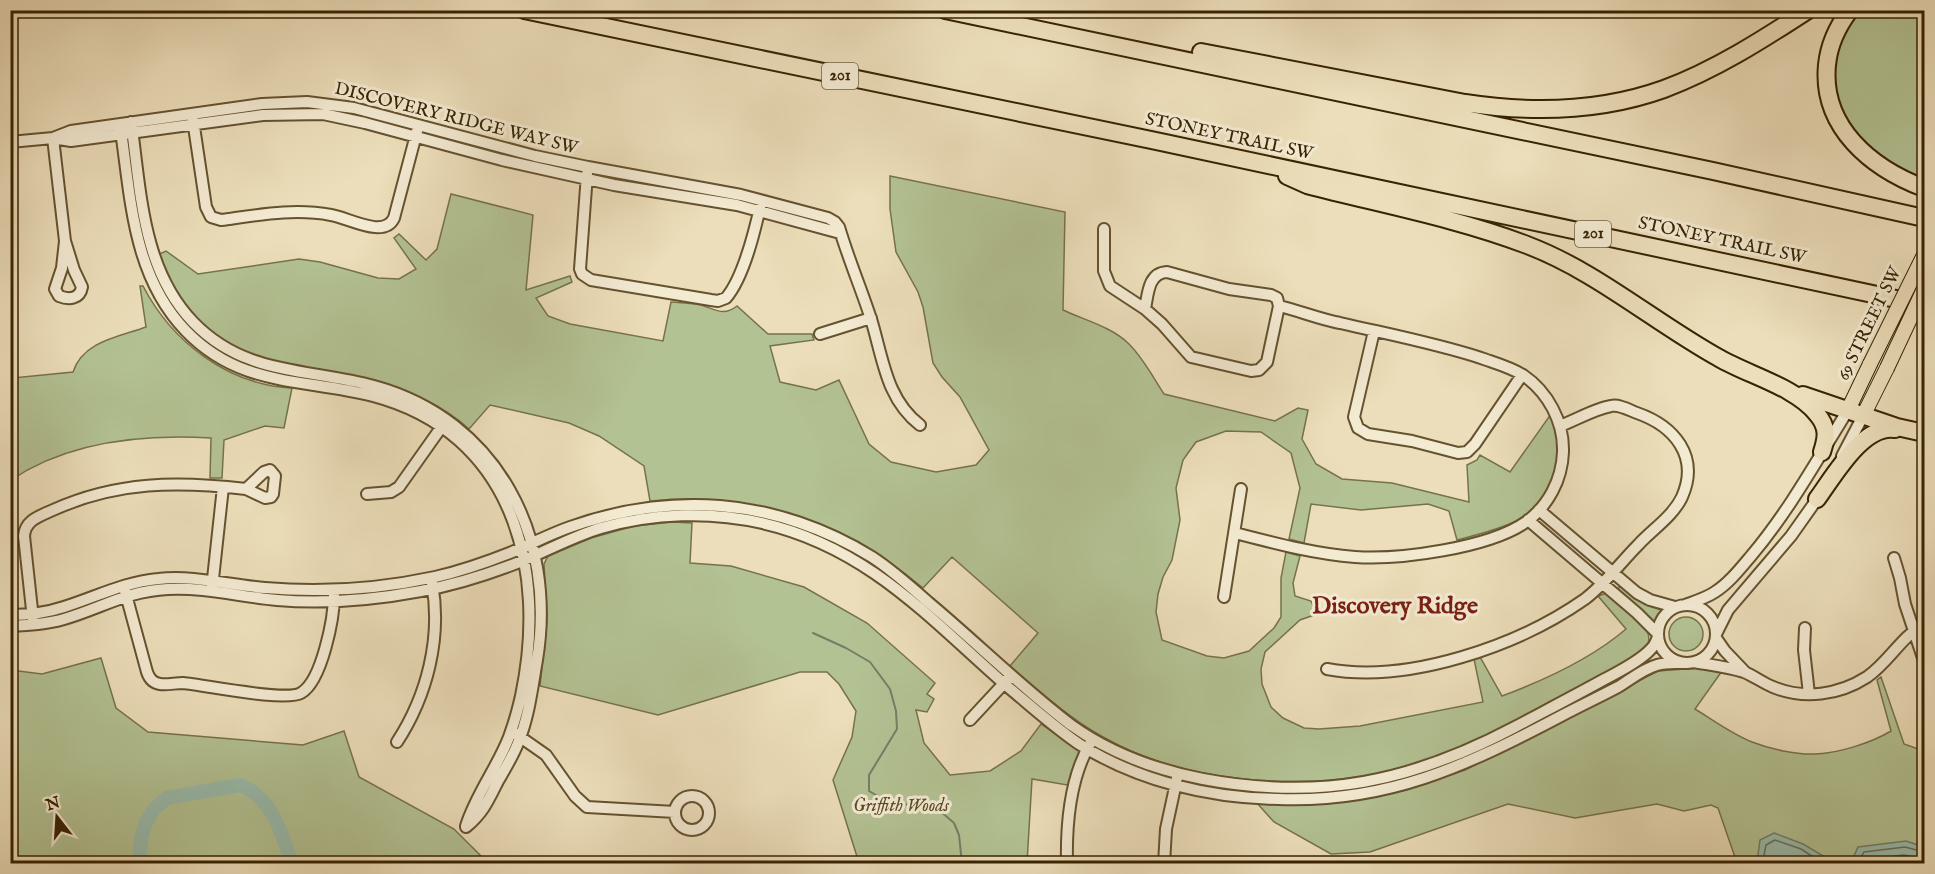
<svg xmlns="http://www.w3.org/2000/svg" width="1935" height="874" viewBox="0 0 1935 874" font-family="'IM FELL English',serif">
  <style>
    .green { fill: #b3c293; stroke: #76724a; stroke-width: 1.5 }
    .water { fill: #99bcad; stroke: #727f68; stroke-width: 1.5 }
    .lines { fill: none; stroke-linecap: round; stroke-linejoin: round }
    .shore { stroke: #687057; stroke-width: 1.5 }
    .stream { stroke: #727f68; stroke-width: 2 }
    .river { stroke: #99bcad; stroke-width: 14 }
    .minor-casing { stroke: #65522f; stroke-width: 14 }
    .major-casing { stroke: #382301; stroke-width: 16 }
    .highway-casing { stroke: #382301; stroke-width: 20 }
    .minor { stroke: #f3ead2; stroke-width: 10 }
    .major { stroke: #ecdeba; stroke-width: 14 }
    .highway { stroke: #ecdeba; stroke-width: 16 }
    .major-bridge-casing { stroke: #382301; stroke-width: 16; stroke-linecap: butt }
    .major-bridge { stroke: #ecdeba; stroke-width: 14 }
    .labels { text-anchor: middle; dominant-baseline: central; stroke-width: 6; stroke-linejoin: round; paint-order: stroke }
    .shield { fill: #f3ead2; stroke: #705f40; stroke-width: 1.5 }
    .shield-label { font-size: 16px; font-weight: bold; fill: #382301 }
    .street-label { font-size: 18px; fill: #382301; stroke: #f3ead2 }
    .park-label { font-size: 18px; font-style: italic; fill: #574b26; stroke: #f3ead2 }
    .district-label { font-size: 24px; font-weight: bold; fill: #7a1f14; stroke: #f3ead2 }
  </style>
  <rect width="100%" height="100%" fill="#ecdeba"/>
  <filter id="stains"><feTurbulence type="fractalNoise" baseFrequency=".00333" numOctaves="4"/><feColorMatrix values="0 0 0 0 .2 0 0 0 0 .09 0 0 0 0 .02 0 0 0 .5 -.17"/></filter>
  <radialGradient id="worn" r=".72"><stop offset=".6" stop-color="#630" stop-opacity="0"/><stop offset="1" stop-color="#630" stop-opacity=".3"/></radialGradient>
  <path class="green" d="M1862 11H1924V178C1868 162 1818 106 1839 45 1844 33 1851 19 1862 11Z
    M890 176 1065 212 1063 310C1084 320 1112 327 1129 344 1143 358 1153 377 1164 394L1275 421 1298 408 1308 410 1302 439 1316 464 1342 479 1392 483 1469 502 1467 465 1477 460 1480 455 1510 472 1551 414C1567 453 1554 500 1516 521 1498 530 1476 535 1457 540L1449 511 1428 504 1361 510 1311 504 1304 543 1289 539 1300 488 1291 453 1261 432 1226 431 1196 442 1183 460 1176 488 1180 520 1172 560 1163 577 1158 594 1156 612 1162 640 1207 656 1224 658 1249 651 1274 628 1281 617V578L1286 552 1300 556 1293 583 1295 596 1311 601 1317 614 1300 620 1265 652 1261 669 1262 684 1271 707 1283 718 1304 728 1319 729 1360 726 1483 702 1474 659 1480 657 1502 696C1545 680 1591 659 1626 629L1598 596 1607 593C1619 603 1655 626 1648 643 1644 655 1567 693 1551 701 1525 715 1498 730 1471 743 1397 777 1317 788 1236 778 1189 773 1145 761 1103 737 1069 718 1039 691 1010 666L1038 633 952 557 923 588C844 522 752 491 650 501L644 466 599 436 569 423 490 405 469 429C439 402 401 387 363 378 301 364 247 368 198 320 178 302 168 278 157 255L166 251 198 274 299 259 320 262 378 278 399 279 416 269 394 238 399 234 426 260 437 249 451 194 533 215 526 290 570 276 572 282 536 298 548 316 570 324 663 341 671 302C681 303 691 303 701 305 715 309 723 317 737 306L768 334H812L814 340 770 346 780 382 816 390 839 380 869 444 891 462 936 472 976 465 989 450 960 397 942 377 933 363 923 307 918 292 896 252 890 209Z
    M140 286H143C172 342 228 385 292 388L284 428 265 426 224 440 222 478H210L211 438C143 434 69 441 11 480V362L13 378 73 372C83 341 119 337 146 327Z
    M672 522 692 523 690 563 731 566 804 587 867 623 935 683 927 694 934 699 927 712 916 710 924 743 950 775 990 771 1021 751 1041 724 1080 751 1073 786 1032 779 1027 863H859L833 780 852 737 856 711 839 684 827 672H800L658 715 540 686 547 621 544 564 548 556 591 538 634 526Z
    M1619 587H1622L1645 604 1664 611 1655 624 1617 590Z
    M1669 634a17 17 0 1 1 34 0a17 17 0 1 1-34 0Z
    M101 658 116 708 148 732 303 745 344 731 359 777 454 829 488 863H11V670L42 674Z
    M1698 668 1722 671 1695 709C1713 720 1732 734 1752 742 1770 749 1796 755 1816 754 1839 753 1871 743 1891 731L1877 680 1881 677 1904 744 1924 751V863H1737L1718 808 1711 805 1684 811 1657 804 1575 818 1508 804 1370 852 1331 854 1274 822 1256 802 1284 804 1341 802 1406 790 1465 770 1658 671Z"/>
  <path class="water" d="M1774 833 1803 844 1830 860 1832 863H1760L1758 855 1760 840Z
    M1906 841 1924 847V863H1851L1858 847Z"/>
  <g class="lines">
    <path class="shore" d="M1765 864 1764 855 1766 845 1775 840 1801 849 1824 864
      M1857 864 1864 852 1905 847 1924 852
      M1865 864 1869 859 1904 855 1924 859"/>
    <path class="stream" d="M813 633 846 648 870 662 890 689 896 711 897 729 869 775V791L886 801 939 810 954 823 959 835 962 864"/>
    <path class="river" d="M139 864 141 839 146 822 154 809 167 798 240 785C270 796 281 830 290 858V864"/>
    <defs>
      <path id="minor" d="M193 120 206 207 211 217 221 220C258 215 294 208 331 215 349 218 384 239 394 218L417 131
        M131 122C141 192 142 269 193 322 245 376 308 368 374 386 498 420 557 537 537 660 532 688 529 717 518 743 513 756 505 769 498 781 488 801 483 813 466 827
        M120 124C131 197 132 275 186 331 241 388 304 378 373 396 513 433 548 569 521 696 518 709 514 724 509 737 497 768 476 794 466 826
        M53 138 71 131 262 104 307 102 354 108 535 156 588 167 741 195 828 218 835 222 839 227C848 258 861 288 871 319 883 358 886 399 920 425
        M53 138 65 241 62 268 55 289 59 296C69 300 80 299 82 287L74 270 65 241
        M10 142 53 138 71 141 263 115 323 114 365 123 502 160 614 185 737 205 840 233
        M587 174 580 269 582 274 591 280 711 300 718 301 726 298C744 277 755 230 761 203
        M1104 229V271L1110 286 1145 309 1162 324 1191 357 1251 371 1259 370 1267 362 1279 306 1277 298 1271 295 1229 289 1167 272C1148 273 1148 294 1145 309
        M1374 331 1354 417 1358 428 1368 434 1412 441 1458 453 1467 452 1475 444 1522 375
        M820 334 871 318
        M1842 456 1863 416
        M270 470 275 476 273 494 271 497 265 498 246 489 264 472Z
        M367 494 391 492 399 487 445 422
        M1539 510 1637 593 1650 600 1675 607
        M1528 520 1637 613 1658 634
        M1235 533C1274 543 1314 554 1355 557 1399 560 1489 548 1526 522 1548 506 1562 480 1563 452 1564 422 1548 392 1523 375 1510 367 1495 363 1481 358 1435 343 1387 334 1340 323 1319 319 1300 311 1279 306
        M1894 558 1900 578 1905 604 1924 661
        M212 588 223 487
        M125 591 147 672C149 678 153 683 160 684 167 685 175 683 183 683 205 685 285 702 301 693 322 681 334 618 334 595
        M1224 597 1241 489
        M1685 605C1696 601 1706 598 1715 592 1729 583 1740 569 1751 556 1789 511 1817 460 1848 410
        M1658 634a29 29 0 1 1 58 0a29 29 0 1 1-58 0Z
        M10 615C29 615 46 613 64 607 96 597 124 582 158 579 194 575 229 585 265 588 322 593 379 589 435 577 461 571 487 562 512 552 531 544 550 534 570 527 618 510 668 502 720 506 773 510 827 529 872 557 892 570 910 586 928 602 976 642 1021 687 1071 725 1110 753 1157 770 1203 779 1320 801 1411 782 1515 727 1545 711 1574 696 1603 680 1618 672 1635 664 1648 652 1655 645 1654 646 1658 637
        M33 619 24 536C25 520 40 516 53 510 117 481 178 481 246 489
        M10 626C29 625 47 624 64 619 102 608 126 591 168 589 205 587 241 597 277 600 325 604 373 600 421 591 454 585 486 575 517 563 545 552 571 537 601 528 653 513 710 511 762 523 868 547 930 619 1008 687 1031 706 1054 727 1079 744 1138 781 1209 798 1278 799 1388 803 1466 766 1561 716 1580 706 1599 697 1618 687 1631 679 1643 669 1657 665 1666 662 1675 663 1684 663
        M1805 628 1804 650 1809 694
        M1716 634 1728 610 1791 536 1820 495
        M1716 638 1725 651 1746 673
        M1694 662C1711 665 1728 667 1744 672 1754 676 1763 683 1773 687 1804 700 1839 695 1867 677 1889 662 1900 638 1924 624
        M1327 669C1408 684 1518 646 1585 599 1606 583 1621 562 1639 544 1653 529 1673 516 1682 497 1700 456 1674 426 1637 413 1629 410 1619 404 1611 406 1594 409 1576 420 1560 426
        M970 720 1009 678
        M516 734 546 755 575 796 587 807 675 812
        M397 742C427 696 442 638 432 583
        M675 813a17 17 0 1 1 34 0a17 17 0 1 1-34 0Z
        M1067 864C1066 823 1070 777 1091 742
        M1164 864 1166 829 1177 778"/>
      <path id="major" d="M1848 410 1870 364
        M1863 416 1887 368"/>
      <path id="highway" d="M524 10 1156 141 1924 305
        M945 10 1713 171 1924 218
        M1850 10C1837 27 1829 44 1827 65 1821 127 1871 168 1924 188
        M1201 52 1465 103C1531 113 1600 112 1664 89 1715 70 1762 40 1808 10
        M1287 176 1307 185C1380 204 1456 218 1527 245 1596 271 1654 322 1719 358 1748 375 1796 387 1817 414 1828 427 1827 437 1822 452
        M1803 395 1897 427 1924 433
        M1817 499C1834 476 1863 424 1895 429"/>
    </defs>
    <use href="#minor" class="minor-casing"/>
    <use href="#major" class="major-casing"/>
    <use href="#highway" class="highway-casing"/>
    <use href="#minor" class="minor"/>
    <use href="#major" class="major"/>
    <use href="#highway" class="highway"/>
    <defs>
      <path id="major-bridge" d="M1870 364 1924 255
        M1887 368 1924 289"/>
    </defs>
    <use href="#major-bridge" class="major-bridge-casing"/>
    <use href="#major-bridge" class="major-bridge"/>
  </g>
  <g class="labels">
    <g class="shield">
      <rect x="822" y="63" width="36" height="26" rx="4.5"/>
      <rect x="1575" y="221" width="36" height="26" rx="4.5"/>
    </g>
    <g class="shield-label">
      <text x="840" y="76">201</text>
      <text x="1593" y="234">201</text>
    </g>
    <g class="street-label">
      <text transform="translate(456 119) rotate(14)">DISCOVERY RIDGE WAY SW</text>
      <text transform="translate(1229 137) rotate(12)">STONEY TRAIL SW</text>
      <text transform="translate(1722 241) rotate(12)">STONEY TRAIL SW</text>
      <text transform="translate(1870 324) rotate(-64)">69 STREET SW</text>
    </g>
    <g class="park-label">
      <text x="901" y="806">Griffith Woods</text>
    </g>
    <g class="district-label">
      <text x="1395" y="606">Discovery Ridge</text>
    </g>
  </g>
  <rect width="1935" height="874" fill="none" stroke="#ecdeba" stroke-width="36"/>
  <rect x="12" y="12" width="1911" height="850" fill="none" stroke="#382301" stroke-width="3"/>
  <rect x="18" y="18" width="1899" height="838" fill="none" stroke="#382301" stroke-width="1.5"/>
  <g transform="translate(57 817) rotate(343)" stroke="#f3ead2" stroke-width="4.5" paint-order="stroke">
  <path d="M0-4.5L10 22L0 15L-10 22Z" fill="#382301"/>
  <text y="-9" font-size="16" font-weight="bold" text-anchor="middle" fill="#382301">N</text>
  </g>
  <rect width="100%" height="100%" filter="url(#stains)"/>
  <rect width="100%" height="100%" fill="url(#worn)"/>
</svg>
